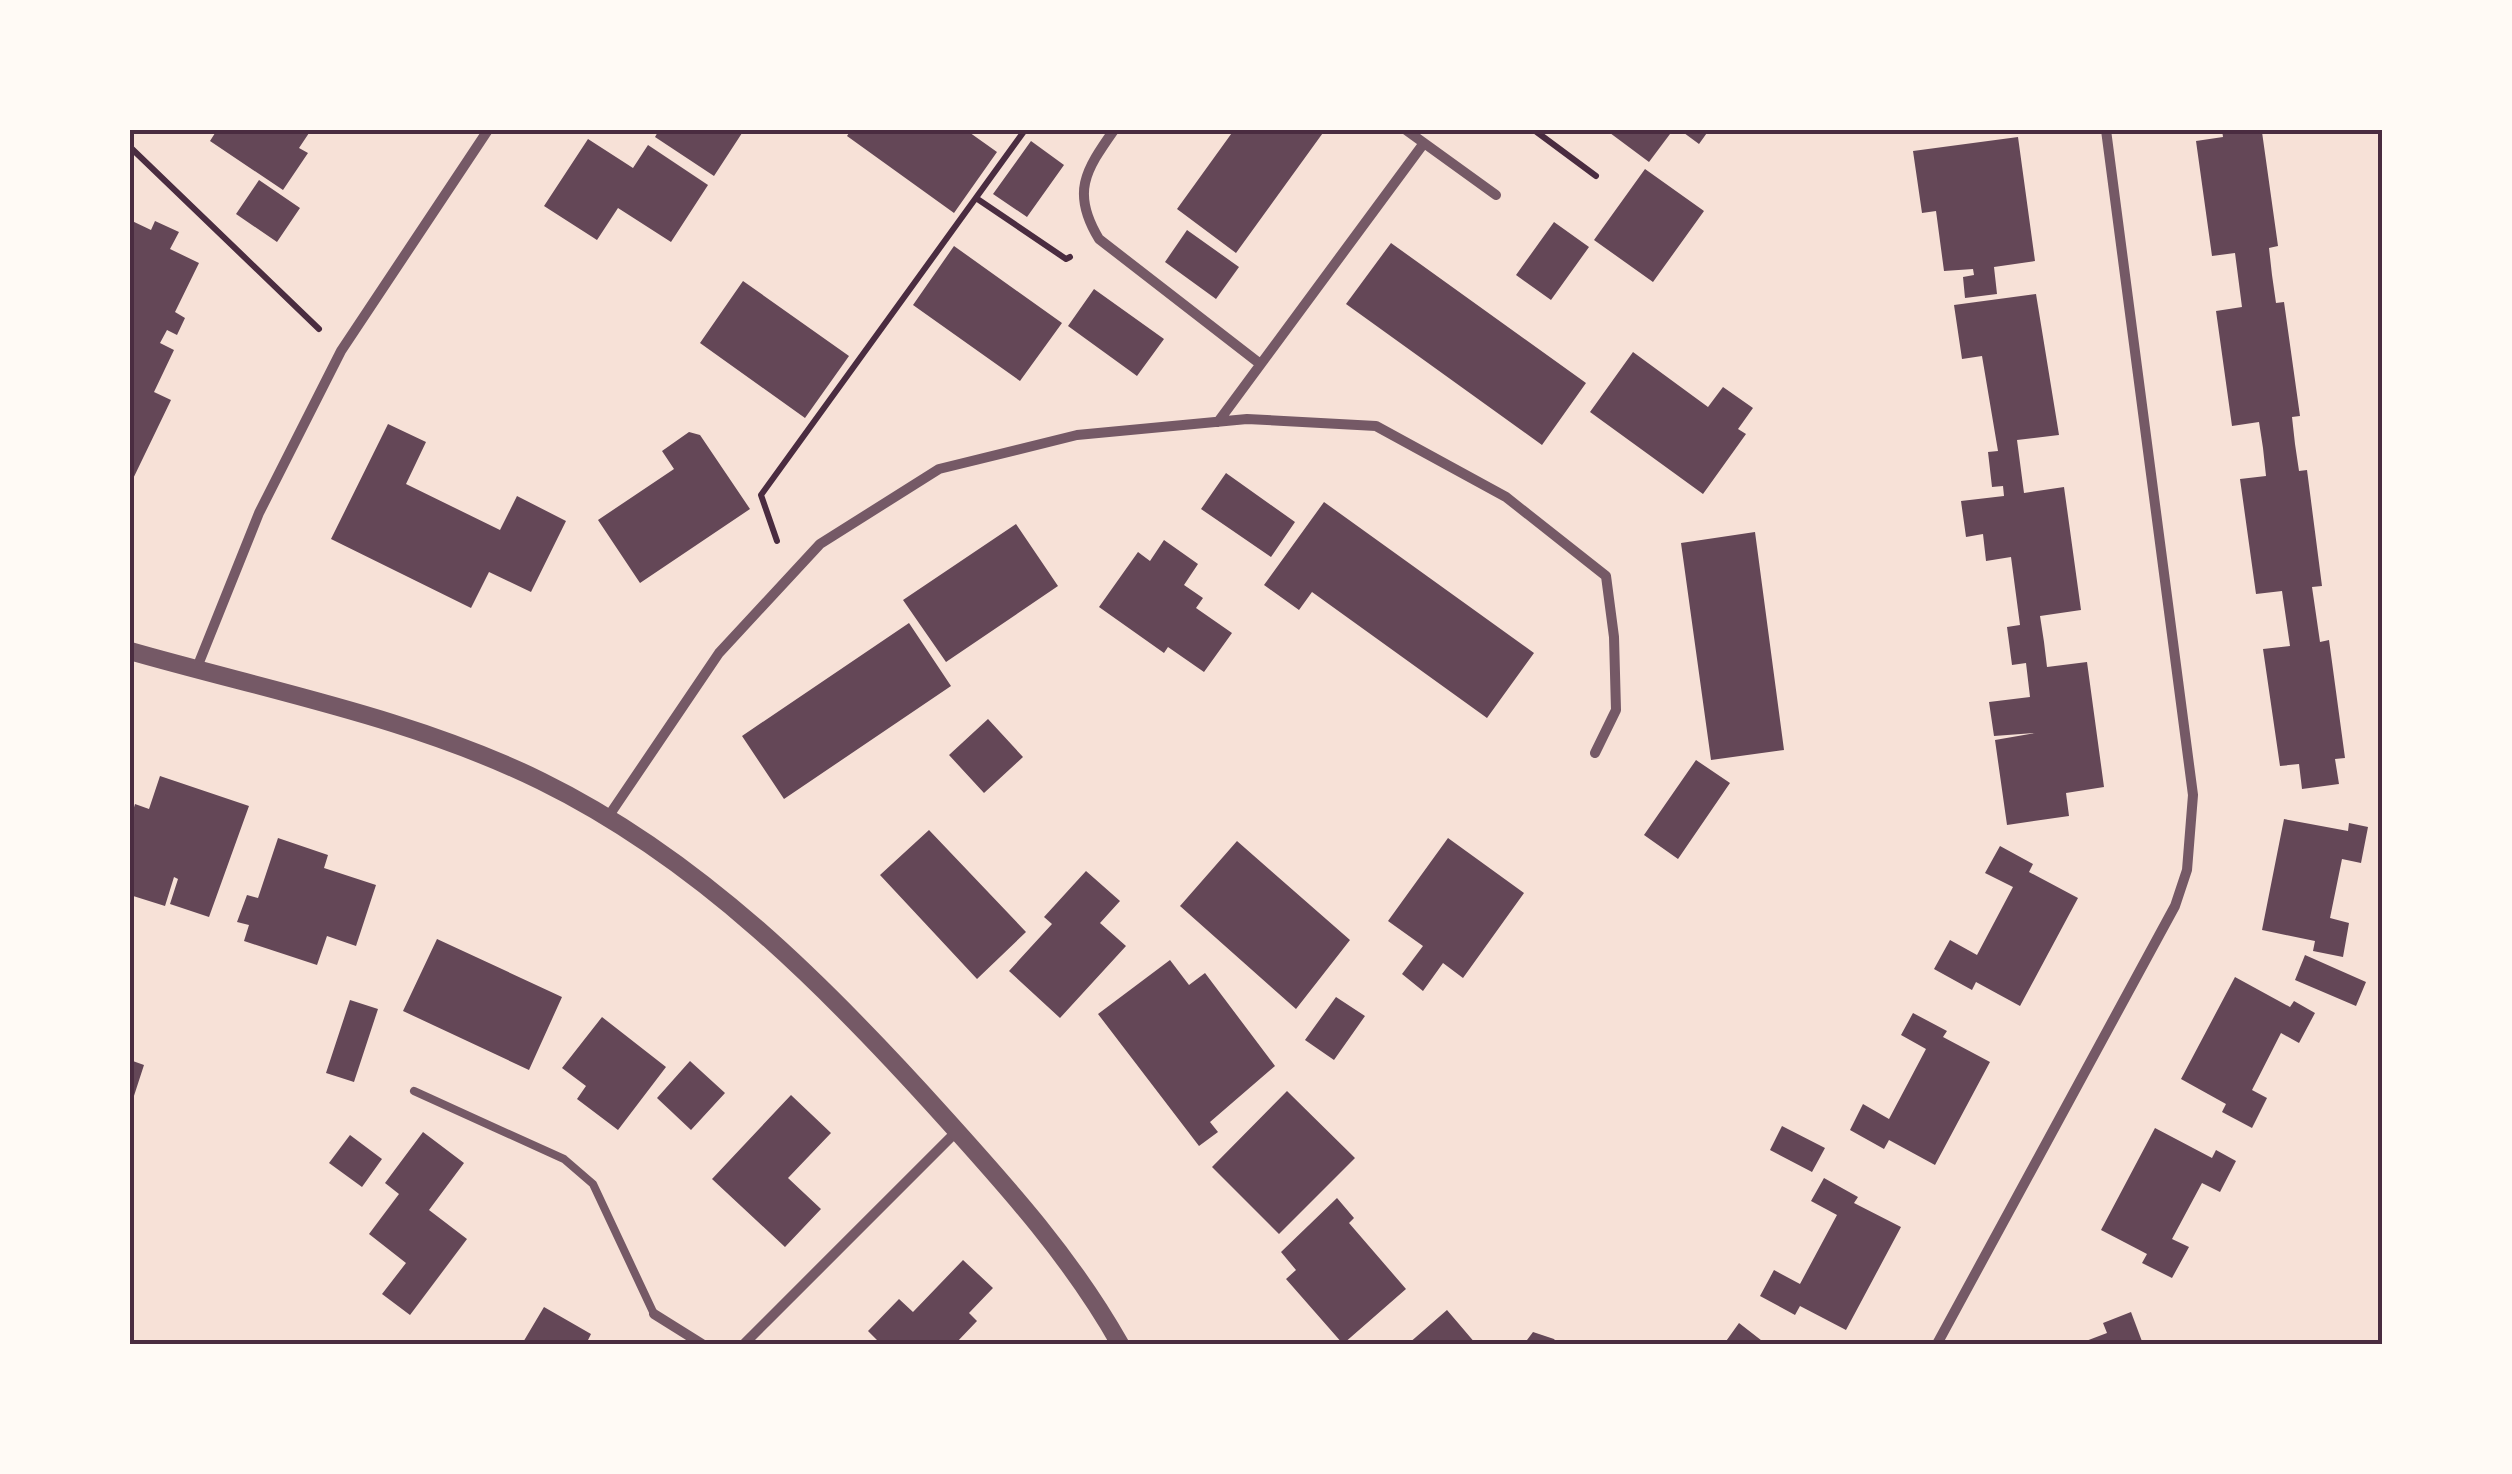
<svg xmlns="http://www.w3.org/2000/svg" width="2512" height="1474" viewBox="0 0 2512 1474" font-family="'Asap Condensed',sans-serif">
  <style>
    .building { fill: #644757 }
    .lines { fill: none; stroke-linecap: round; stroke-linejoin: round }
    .path { stroke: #4a2c40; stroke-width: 6 }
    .service { stroke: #755966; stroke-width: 8 }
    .minor { stroke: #755966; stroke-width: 10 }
    .tertiary { stroke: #755966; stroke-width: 18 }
    .neatline { fill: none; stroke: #4a2c40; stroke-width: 4 }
  </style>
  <rect width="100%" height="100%" fill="#f7e1d7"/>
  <path class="building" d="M217 130H311L299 148 308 153 283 190 210 141Z
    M659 130H744L714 176 655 137Z
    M851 130H966L997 152 954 213 847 136Z
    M1234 130H1325L1236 253 1177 209Z
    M1606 130H1673L1649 162Z
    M1680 130H1709L1699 144Z
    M2222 130 2262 132 2278 246 2269 248 2272 275 2276 303 2284 302 2300 416 2292 417 2295 444 2299 471 2307 470 2322 586 2312 587 2320 642 2329 640 2345 758 2335 759 2339 784 2302 789 2299 764 2280 766 2263 649 2290 646 2282 591 2256 594 2240 479 2266 476 2263 448 2259 422 2232 426 2216 311 2242 307 2235 253 2212 256 2196 141 2223 137Z
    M2018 137 2035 261 1994 267 1997 294 1965 298 1963 277 1974 275 1973 269 1944 271 1936 211 1922 213 1913 151Z
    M588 139 633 168 648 145 708 185 671 242 618 208 597 240 544 206Z
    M1031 141 1064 165 1027 217 993 194Z
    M1645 169 1704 211 1653 282 1594 240Z
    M259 180 300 208 277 242 236 214Z
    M130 220 151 230 155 221 179 232 170 249 199 263 175 312 185 318 177 335 167 330 160 343 174 350 154 392 171 400 130 485Z
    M1554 222 1589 247 1551 300 1516 275Z
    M1187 230 1239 267 1216 299 1165 262Z
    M1391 243 1586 383 1542 445 1346 304Z
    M954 246 1062 323 1020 381 913 305Z
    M743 281 849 356 805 418 700 343Z
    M1094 289 1164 339 1137 376 1068 326Z
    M2036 294 2059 435 2017 440 2024 493 2064 487 2081 610 2040 616 2044 642 2047 667 2087 662 2104 787 2066 793 2069 816 2007 825 1995 740 2035 733 1994 736 1989 702 2030 697 2026 663 2012 665 2007 627 2020 625 2011 557 1986 561 1983 534 1966 537 1961 501 2004 496 2003 486 1992 487 1988 452 1998 451 1982 356 1962 359 1954 305Z
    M1633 352 1708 407 1723 387 1753 408 1738 429 1746 434 1703 494 1590 412Z
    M388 424 426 442 406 484 500 530 517 496 566 521 531 592 489 572 471 608 331 539Z
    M689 432 700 435 750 509 640 583 598 520 674 469 662 451Z
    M1226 473 1295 522 1271 557 1201 509Z
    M1324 502 1534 653 1487 718 1312 592 1299 610 1264 585Z
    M1016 524 1058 586 946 662 903 600Z
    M1755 532 1784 750 1711 760 1681 543Z
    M1164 540 1198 564 1184 585 1203 598 1196 608 1232 633 1204 672 1168 647 1164 653 1099 607 1138 552 1150 561Z
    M909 623 951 686 784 799 742 736Z
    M988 719 1023 757 984 793 949 755Z
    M1696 760 1730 783 1678 859 1644 835Z
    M160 776 249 806 209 917 170 904 178 879 174 877 165 906 130 895V821L135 804 149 809Z
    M2284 819 2348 831 2349 823 2368 827 2361 863 2342 859 2330 918 2349 923 2343 957 2313 951 2315 941 2262 930Z
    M929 830 1026 932 977 979 880 875Z
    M278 838 328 855 324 868 376 885 356 946 327 936 317 965 244 941 249 925 237 922 247 895 258 898Z
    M1448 838 1524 893 1463 978 1443 963 1423 991 1402 974 1423 946 1388 921Z
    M1237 841 1350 940 1296 1009 1180 906Z
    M2000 846 2033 864 2029 872 2078 898 2020 1006 1976 982 1972 990 1934 969 1950 940 1977 955 2013 887 1985 873Z
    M1086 871 1120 901 1100 923 1126 946 1060 1018 1009 971 1052 924 1044 917Z
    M437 939 562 997 529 1070 403 1011Z
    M2305 955 2366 982 2356 1006 2295 980Z
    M1170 960 1189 985 1205 973 1275 1066 1210 1122 1218 1132 1199 1146 1098 1014Z
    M2235 977 2290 1007 2294 1001 2315 1013 2299 1043 2281 1033 2252 1090 2267 1098 2252 1128 2222 1112 2226 1104 2181 1079Z
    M1336 997 1365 1016 1334 1060 1305 1040Z
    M350 1000 378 1009 354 1082 326 1073Z
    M1913 1013 1947 1031 1943 1037 1990 1062 1935 1165 1889 1140 1884 1149 1850 1130 1863 1104 1889 1119 1926 1049 1901 1035Z
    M602 1017 666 1067 618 1130 577 1099 586 1086 562 1068Z
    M130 1060 144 1065 131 1105H130Z
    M690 1061 725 1093 691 1130 657 1098Z
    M1287 1091 1355 1158 1279 1234 1212 1167Z
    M791 1095 831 1133 788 1178 821 1209 785 1247 712 1179Z
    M1782 1126 1825 1148 1812 1172 1770 1150Z
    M2155 1128 2212 1158 2216 1150 2236 1161 2220 1192 2202 1183 2172 1239 2189 1247 2172 1278 2142 1263 2147 1254 2101 1230Z
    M423 1132 464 1163 429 1210 467 1239 410 1315 382 1294 406 1263 369 1234 399 1194 385 1183Z
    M350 1135 382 1159 362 1187 329 1163Z
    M1824 1178 1858 1197 1854 1203 1901 1227 1846 1330 1800 1306 1795 1315 1760 1296 1774 1270 1800 1284 1837 1215 1811 1201Z
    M1337 1198 1354 1218 1349 1223 1406 1289 1343 1344 1286 1279 1296 1270 1281 1252Z
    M963 1260 993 1288 969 1313 977 1321 955 1344H881L868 1331 899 1299 913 1312Z
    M544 1307 591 1334 586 1344H522Z
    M1447 1310 1476 1344H1408Z
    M2131 1312 2143 1344H2078L2107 1333 2103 1323Z
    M1739 1323 1766 1344H1724Z
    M1533 1332 1554 1339 1558 1344H1524Z"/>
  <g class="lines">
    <path class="path" d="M1534 130 1596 176
      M130 147 319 329
      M976 198 1066 259 1070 257
      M777 541 761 495 1025 130"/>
    <path class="service" d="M414 1091 564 1159 593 1184 654 1314"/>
    <path class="minor" d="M1114 130C1085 171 1071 193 1099 239L1259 363
      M1406 130 1424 143
      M1218 422 1424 143 1496 195
      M196 670 259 513 341 351 488 130
      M608 817 719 653 820 544 939 469 1077 435 1247 419 1376 426 1506 497 1606 576 1614 637 1616 710 1595 753
      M654 1314 702 1344
      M744 1344 957 1131
      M1937 1344 2175 906 2187 870 2193 795 2106 130"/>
    <path class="tertiary" d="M130 651C266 690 413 718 541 781 700 859 827 987 945 1118 1010 1190 1072 1259 1120 1344"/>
  </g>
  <rect width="2512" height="1474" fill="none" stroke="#fffaf5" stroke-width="265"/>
  <rect x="132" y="132" width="2248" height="1210" class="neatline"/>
</svg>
